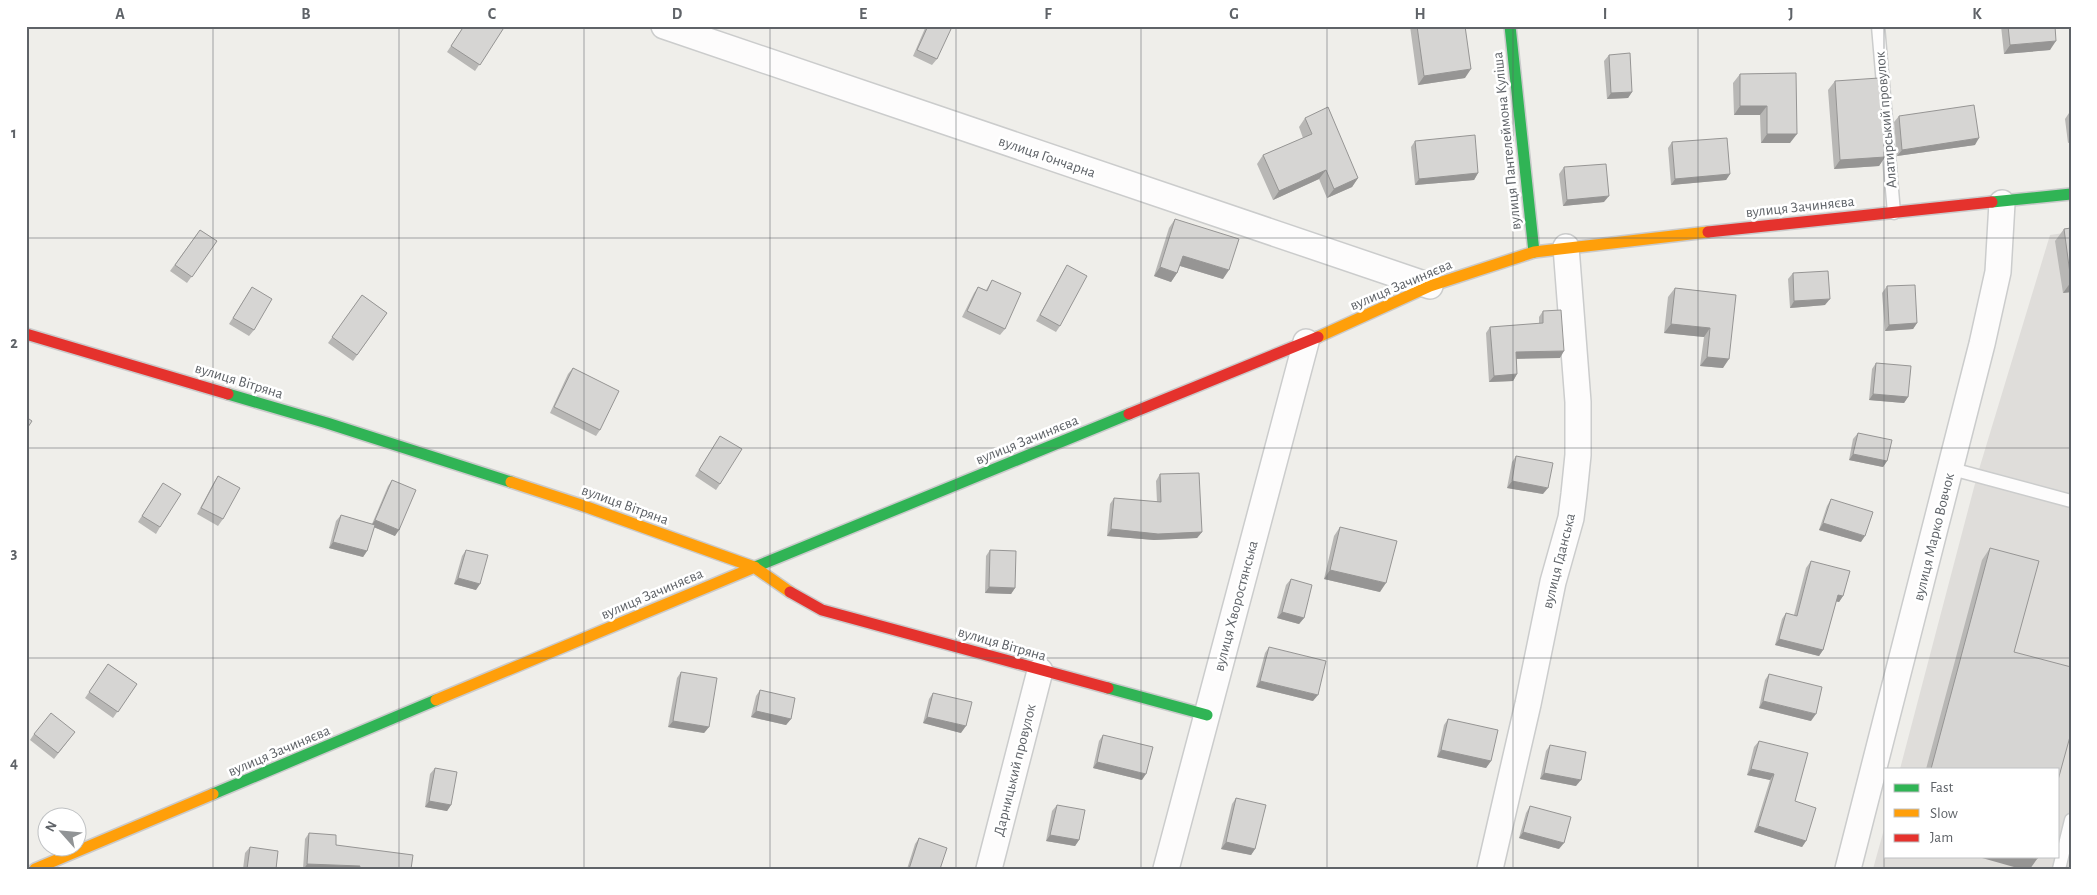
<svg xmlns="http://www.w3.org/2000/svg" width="2097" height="895" viewBox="0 0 2097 895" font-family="'Alegreya Sans',sans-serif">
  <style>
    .industrial { fill: #dfddda }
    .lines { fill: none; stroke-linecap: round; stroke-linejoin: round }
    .lane-casing { stroke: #cbcccc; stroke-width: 15 }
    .street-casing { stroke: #cbcccc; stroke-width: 28 }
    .fast-casing { stroke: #cacacb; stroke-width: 14 }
    .slow-casing { stroke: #cacacb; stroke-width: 14 }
    .jam-casing { stroke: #cacacb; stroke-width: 14 }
    .lane { stroke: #fdfcfc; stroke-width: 12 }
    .street { stroke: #fdfcfc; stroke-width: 25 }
    .fast { stroke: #30b455; stroke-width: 11 }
    .slow { stroke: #ff9f0a; stroke-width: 11 }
    .jam { stroke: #e5322d; stroke-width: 11 }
    .wall { fill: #b8b7b5 }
    .shaded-wall { fill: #969594 }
    .building { fill: #d6d5d3; stroke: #969594 }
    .grid { fill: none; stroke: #5f6368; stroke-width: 1; stroke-opacity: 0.55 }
    .labels { text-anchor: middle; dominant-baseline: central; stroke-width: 5; stroke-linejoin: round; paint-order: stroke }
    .street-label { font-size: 15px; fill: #5f6368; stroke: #fff }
    .neatline { fill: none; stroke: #5f6368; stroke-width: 2 }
    .grid-label { font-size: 16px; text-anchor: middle; font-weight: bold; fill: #5f6368 }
  </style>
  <rect width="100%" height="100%" fill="#efeeea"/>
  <path class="industrial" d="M2071 232V869H1873L1886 822V856H2058V769H1900L1977 476 2050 235Z"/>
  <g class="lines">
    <defs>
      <path id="lane" d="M1878 26 1894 213
        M1952 469 2071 501
        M2059 869 2071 820"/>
      <path id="street" d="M664 26 1430 286
        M989 869 1040 671
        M1166 869 1306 342
        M1490 869 1528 704 1553 582 1571 518 1574 494 1578 455V402L1566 247
        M1848 869 1982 344 1998 272 2002 203"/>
      <path id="fast" d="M1510 26 1534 252
        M1992 202 2071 194
        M228 394 327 423 511 482
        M755 567 1129 414
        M1108 688 1207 715
        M213 794 436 700"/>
      <path id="slow" d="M1318 337 1430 286 1534 252 1708 232
        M511 482 584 506 754 567 790 592
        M436 700 755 567
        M35 869 213 794"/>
      <path id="jam" d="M1708 232 1992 202
        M26 334 228 394
        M1129 414 1318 337
        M790 592 822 610 1108 688"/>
    </defs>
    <use href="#lane" class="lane-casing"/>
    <use href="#street" class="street-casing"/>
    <use href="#fast" class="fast-casing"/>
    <use href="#slow" class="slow-casing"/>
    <use href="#jam" class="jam-casing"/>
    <use href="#lane" class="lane"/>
    <use href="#street" class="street"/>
    <use href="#fast" class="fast"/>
    <use href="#slow" class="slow"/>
    <use href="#jam" class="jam"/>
  </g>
  <path class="wall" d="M464 26H505L475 71 447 52Z
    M926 26H945L937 59 932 65 913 56Z
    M1410 26H1465V78L1418 85Z
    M2001 26H2055L2050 50 2004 54Z
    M1609 55 1632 92 1628 98 1607 99 1604 61Z
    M1796 73 1790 143H1761L1760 115H1734L1733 83 1740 74Z
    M1835 81 1882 116 1887 149 1885 153V157L1879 166 1834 169 1828 90Z
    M2071 110V142L2068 143 2065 119Z
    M1899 116 1975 145 1897 156 1894 122Z
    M1305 118 1358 178 1352 187 1327 198 1319 179 1273 200 1257 164 1263 155 1303 138 1299 127Z
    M1415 141 1478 173 1474 180 1415 185 1411 147Z
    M1672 142 1730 174 1726 180 1671 185 1668 148Z
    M1564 167 1604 202 1563 206 1559 174Z
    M1175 219 1223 279 1180 266 1177 273 1171 282 1154 276 1169 228Z
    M2071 228V292L2063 293 2055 241 2064 229Z
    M200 230 217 241 187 283 170 271Z
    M1067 265 1060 326 1056 332 1036 321 1063 272Z
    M1793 273 1825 305 1790 308 1788 279Z
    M992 280 1005 329 1000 335 962 317 974 293 978 287 986 290Z
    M1887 286 1917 323 1913 329 1885 331 1882 293Z
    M252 287 254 330 249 336 229 324Z
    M1675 288 1736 295 1723 368 1700 366 1704 337 1664 333 1668 297Z
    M362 295 387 313 353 361 328 343Z
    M1543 311 1560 358H1516L1517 374 1513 381 1489 382 1486 333 1490 327 1539 324V317Z
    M1876 363 1908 397 1904 403 1869 400 1872 369Z
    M573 368 600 430 596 436 550 413 568 374Z
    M1858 433 1887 461 1883 467 1849 460 1853 439Z
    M720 436V484L716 490 695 476Z
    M1516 456 1543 494 1507 488 1512 462Z
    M1160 474 1202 532 1197 538 1154 540 1107 536 1110 504 1114 498 1157 502 1156 481Z
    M218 476 223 519 218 526 197 514 214 482Z
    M392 480 395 536 374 527 367 551 363 557 329 548 336 521 341 515 372 524 388 486Z
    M159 489 160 527 156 534 138 522Z
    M1831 499 1861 542 1819 530 1827 506Z
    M1340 527 1380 592 1324 579 1334 536Z
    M1990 548 2014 652 2058 769H1926L1982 560Z
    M466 550 476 590 454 584 462 556Z
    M990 550 1015 588 1011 594 985 593 986 556Z
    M1811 561 1843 596 1839 602 1836 601 1823 650 1819 656 1775 645 1782 619 1786 613 1794 615 1806 568Z
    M1291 579 1304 618 1299 624 1277 618 1286 585Z
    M1269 647 1313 701 1256 687 1265 653Z
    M108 664 137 684 113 718 85 698Z
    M681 672 709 727 704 733 668 727 677 678Z
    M1769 674 1811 721 1759 708 1765 680Z
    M760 690 791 719 786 725 751 717 756 696Z
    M933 693 961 733 923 723 929 699Z
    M1448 719 1491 761 1486 768 1437 757 1444 725Z
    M75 732 54 759 30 740 34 734Z
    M1103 735 1142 780 1093 768 1099 741Z
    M1759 741 1806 841 1802 847 1754 832 1770 780 1747 775 1754 747Z
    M1550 745 1576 786 1540 779 1546 751Z
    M435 768 451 805 447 811 425 807 430 774Z
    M1236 798 1255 849 1251 855 1221 849 1232 804Z
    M1057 805 1079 840 1075 846 1046 841 1052 811Z
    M1530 806 1559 849 1519 838 1526 813Z
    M309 833 336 845 411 869H303L305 839Z
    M919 838 940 869H907L915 844Z
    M250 847 276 869H243L245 853Z"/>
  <path class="shaded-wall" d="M2056 41 2050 50 2004 54 2010 45Z
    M1471 69 1465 78 1418 85 1424 76Z
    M1632 92 1628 98 1607 99 1611 93Z
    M1740 106H1767L1760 115H1734Z
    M1767 134H1797L1790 143H1761Z
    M1979 138 1975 145 1897 156 1902 150Z
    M1887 149 1882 157H1885L1879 166 1834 169 1840 160Z
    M1326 170 1319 179 1273 200 1279 191Z
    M1478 173 1474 180 1415 185 1419 179Z
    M1730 174 1726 180 1671 185 1675 179Z
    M1358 178 1352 187 1327 198 1334 189Z
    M1609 196 1604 202 1563 206 1567 200Z
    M1183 256 1229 270 1223 279 1177 265Z
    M1160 267 1177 273 1171 282 1154 276Z
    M2071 282V292L2063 293Z
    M1830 299 1825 305 1790 308 1794 301Z
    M1917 323 1913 329 1885 331 1889 325Z
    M1671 324 1710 328 1704 337 1664 333Z
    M1564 351 1560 358 1512 359 1516 352Z
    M1707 357 1729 359 1723 368 1700 366Z
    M1517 374 1513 381 1489 382 1494 376Z
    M1873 394 1908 397 1904 403 1869 400Z
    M1853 454 1887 461 1883 467 1849 460Z
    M1512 481 1548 488 1543 494 1507 488Z
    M375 520 399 530 395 536 371 526Z
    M1823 523 1865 536 1861 542 1819 530Z
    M1111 529 1202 532 1197 538 1154 540 1107 536Z
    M333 542 367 551 363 557 329 548Z
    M1330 570 1386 583 1380 592 1324 579Z
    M458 578 480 584 476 590 454 584Z
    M989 587 1015 588 1011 594 985 593Z
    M1838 595 1843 596 1839 602 1834 601Z
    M1282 612 1304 618 1299 624 1277 618Z
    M1779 639 1823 650 1819 656 1775 645Z
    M1260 681 1318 695 1313 701 1256 687Z
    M1763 701 1816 714 1811 721 1759 708Z
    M756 711 791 719 786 725 751 717Z
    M927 717 966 726 961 733 923 723Z
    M673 721 709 727 704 733 668 727Z
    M1441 750 1491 761 1486 768 1437 757Z
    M1097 762 1146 774 1142 780 1093 768Z
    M1751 769 1774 774 1770 780 1747 775Z
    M1544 773 1581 780 1576 786 1540 779Z
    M429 801 451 805 447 811 425 807Z
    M1758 826 1806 841 1802 847 1754 832Z
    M1523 832 1564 843 1559 849 1519 838Z
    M1050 835 1079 840 1075 846 1046 841Z
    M1226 842 1255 849 1251 855 1221 849Z
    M1975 856H2026L2037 859 2030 869H2021Z
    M307 864 360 866 358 869H304Z"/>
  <path class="building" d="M464 26H505L480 65 451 46Z
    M928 26H945L951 29 937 59 917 50Z
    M1417 26H1465L1471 69 1424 76Z
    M2008 26H2055L2056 41 2010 45Z
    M1630 53 1632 92 1611 93 1609 55Z
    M1796 73 1797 134H1767V106H1740V74Z
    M1879 78 1882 116 1885 115 1887 149 1885 150V157L1840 160 1835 81Z
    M1974 105 1979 138 1902 150 1899 116Z
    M1328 107 1358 178 1334 189 1326 170 1279 191 1263 155 1312 134 1305 118Z
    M1475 135 1478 173 1419 179 1415 141Z
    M1727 138 1730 174 1675 179 1672 142Z
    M1606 164 1609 196 1567 200 1564 167Z
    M1175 219 1239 239 1229 270 1183 256 1177 273 1160 267Z
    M2071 228V281L2064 229Z
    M200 230 217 241 192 277 175 265Z
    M1067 265 1087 276 1060 326 1040 315Z
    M1828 271 1830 299 1794 301 1793 273Z
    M992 280 1021 293 1005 329 967 311 978 287 987 291Z
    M1915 285 1917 323 1889 325 1887 286Z
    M252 287 272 299 254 330 233 318Z
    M1675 288 1736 295 1729 359 1707 357 1710 328 1671 324Z
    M362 295 387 313 357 355 332 337Z
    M1561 310 1564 351 1516 352 1517 374 1494 376 1490 327 1543 323V311Z
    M1876 363 1911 366 1908 397 1873 394Z
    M573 368 619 391 600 430 554 407Z
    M26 417 32 421 26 430Z
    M1858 433 1892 440 1887 461 1853 454Z
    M720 436 742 449 720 484 699 470Z
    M1516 456 1553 463 1548 488 1512 481Z
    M1199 473 1202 532 1158 534 1111 529 1114 498 1161 502 1160 474Z
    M218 476 240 488 223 519 201 508Z
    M392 480 416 490 399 530 375 520Z
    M163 483 181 494 160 527 142 516Z
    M1831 499 1873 512 1865 536 1823 523Z
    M341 515 375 525 367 551 333 542Z
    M1340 527 1397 541 1386 583 1330 570Z
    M1990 548 2039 561 2014 652 2071 667V733L2058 780V769H1931Z
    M466 550 488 555 480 584 458 578Z
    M990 550 1016 551 1015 588 989 587Z
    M1811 561 1850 571 1843 596 1838 595 1823 650 1779 639 1786 613 1797 616Z
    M1291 579 1312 585 1304 618 1282 612Z
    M1269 647 1326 661 1318 695 1260 681Z
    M108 664 137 684 118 712 89 692Z
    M681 672 717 678 709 727 673 721Z
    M1769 674 1822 687 1816 714 1763 701Z
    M760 690 795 698 791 719 756 711Z
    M933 693 972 702 966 726 927 717Z
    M51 713 75 732 58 753 34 734Z
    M1448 719 1498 730 1491 761 1441 750Z
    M1103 735 1153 747 1146 774 1097 762Z
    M1759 741 1808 753 1795 801 1816 808 1806 841 1758 826 1774 774 1751 769Z
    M1550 745 1586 752 1581 780 1544 773Z
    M435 768 457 772 451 805 429 801Z
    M1236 798 1266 805 1255 849 1226 842Z
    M1057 805 1085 810 1079 840 1050 835Z
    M1530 806 1571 817 1564 843 1523 832Z
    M309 833 336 835V845L413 855 411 869H359L360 866 307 864Z
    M919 838 947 848 940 869H909Z
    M250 847 278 851 276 869H247Z
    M2026 856H2038L2037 859Z"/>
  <path class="grid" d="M213 26V869M399 26V869M584 26V869M770 26V869M956 26V869M1141 26V869M1327 26V869M1513 26V869M1698 26V869M1884 26V869M26 238H2071M26 448H2071M26 658H2071"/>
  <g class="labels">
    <g class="street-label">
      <text transform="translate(1886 120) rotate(-95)">Алатирський провулок</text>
      <text transform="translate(1507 141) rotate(-96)">вулиця Пантелеймона Куліша</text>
      <text transform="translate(1047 157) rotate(19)">вулиця Гончарна</text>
      <text transform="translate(1800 207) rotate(-6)">вулиця Зачиняєва</text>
      <text transform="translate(1401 285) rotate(-23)">вулиця Зачиняєва</text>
      <text transform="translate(239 381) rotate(17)">вулиця Вітряна</text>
      <text transform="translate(1027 440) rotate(-22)">вулиця Зачиняєва</text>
      <text transform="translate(625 505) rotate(20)">вулиця Вітряна</text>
      <text transform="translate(1934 537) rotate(-76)">вулиця Марко Вовчок</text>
      <text transform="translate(1559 561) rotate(-76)">вулиця Гданська</text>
      <text transform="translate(652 594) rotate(-23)">вулиця Зачиняєва</text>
      <text transform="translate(1236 606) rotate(-75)">вулиця Хворостянська</text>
      <text transform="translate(1002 644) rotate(16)">вулиця Вітряна</text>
      <text transform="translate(279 751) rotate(-23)">вулиця Зачиняєва</text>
      <text transform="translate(1015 770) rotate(-76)">Дарницький провулок</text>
    </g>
  </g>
  <rect width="2097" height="895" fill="none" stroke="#ffffff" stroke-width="55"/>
  <rect x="1884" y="768" width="175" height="90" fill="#ffffff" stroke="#bfc1c3"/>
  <rect x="1894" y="784" width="25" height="8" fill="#30b455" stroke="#bfc1c3"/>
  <text x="1930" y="792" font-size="15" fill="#5f6368">Fast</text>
  <rect x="1894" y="809" width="25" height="8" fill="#ff9f0a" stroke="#bfc1c3"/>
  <text x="1930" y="818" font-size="15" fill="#5f6368">Slow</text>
  <rect x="1894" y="834" width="25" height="8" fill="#e5322d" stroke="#bfc1c3"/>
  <text x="1930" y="842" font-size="15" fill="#5f6368">Jam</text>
  <g transform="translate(62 832) rotate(297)"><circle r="24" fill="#ffffff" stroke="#bfc1c3"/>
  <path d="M0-4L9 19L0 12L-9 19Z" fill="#919496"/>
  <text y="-8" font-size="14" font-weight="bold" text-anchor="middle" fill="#5f6368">N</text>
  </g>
  <rect x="28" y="28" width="2042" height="840" class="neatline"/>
  <g class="grid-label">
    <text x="120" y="19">A</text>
    <text x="306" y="19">B</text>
    <text x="492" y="19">C</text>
    <text x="677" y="19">D</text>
    <text x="863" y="19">E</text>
    <text x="1048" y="19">F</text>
    <text x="1234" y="19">G</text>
    <text x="1420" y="19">H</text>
    <text x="1605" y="19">I</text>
    <text x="1791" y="19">J</text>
    <text x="1977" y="19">K</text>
    <text x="14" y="138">1</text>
    <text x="14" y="348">2</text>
    <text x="14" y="558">3</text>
    <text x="14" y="768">4</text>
  </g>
</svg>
